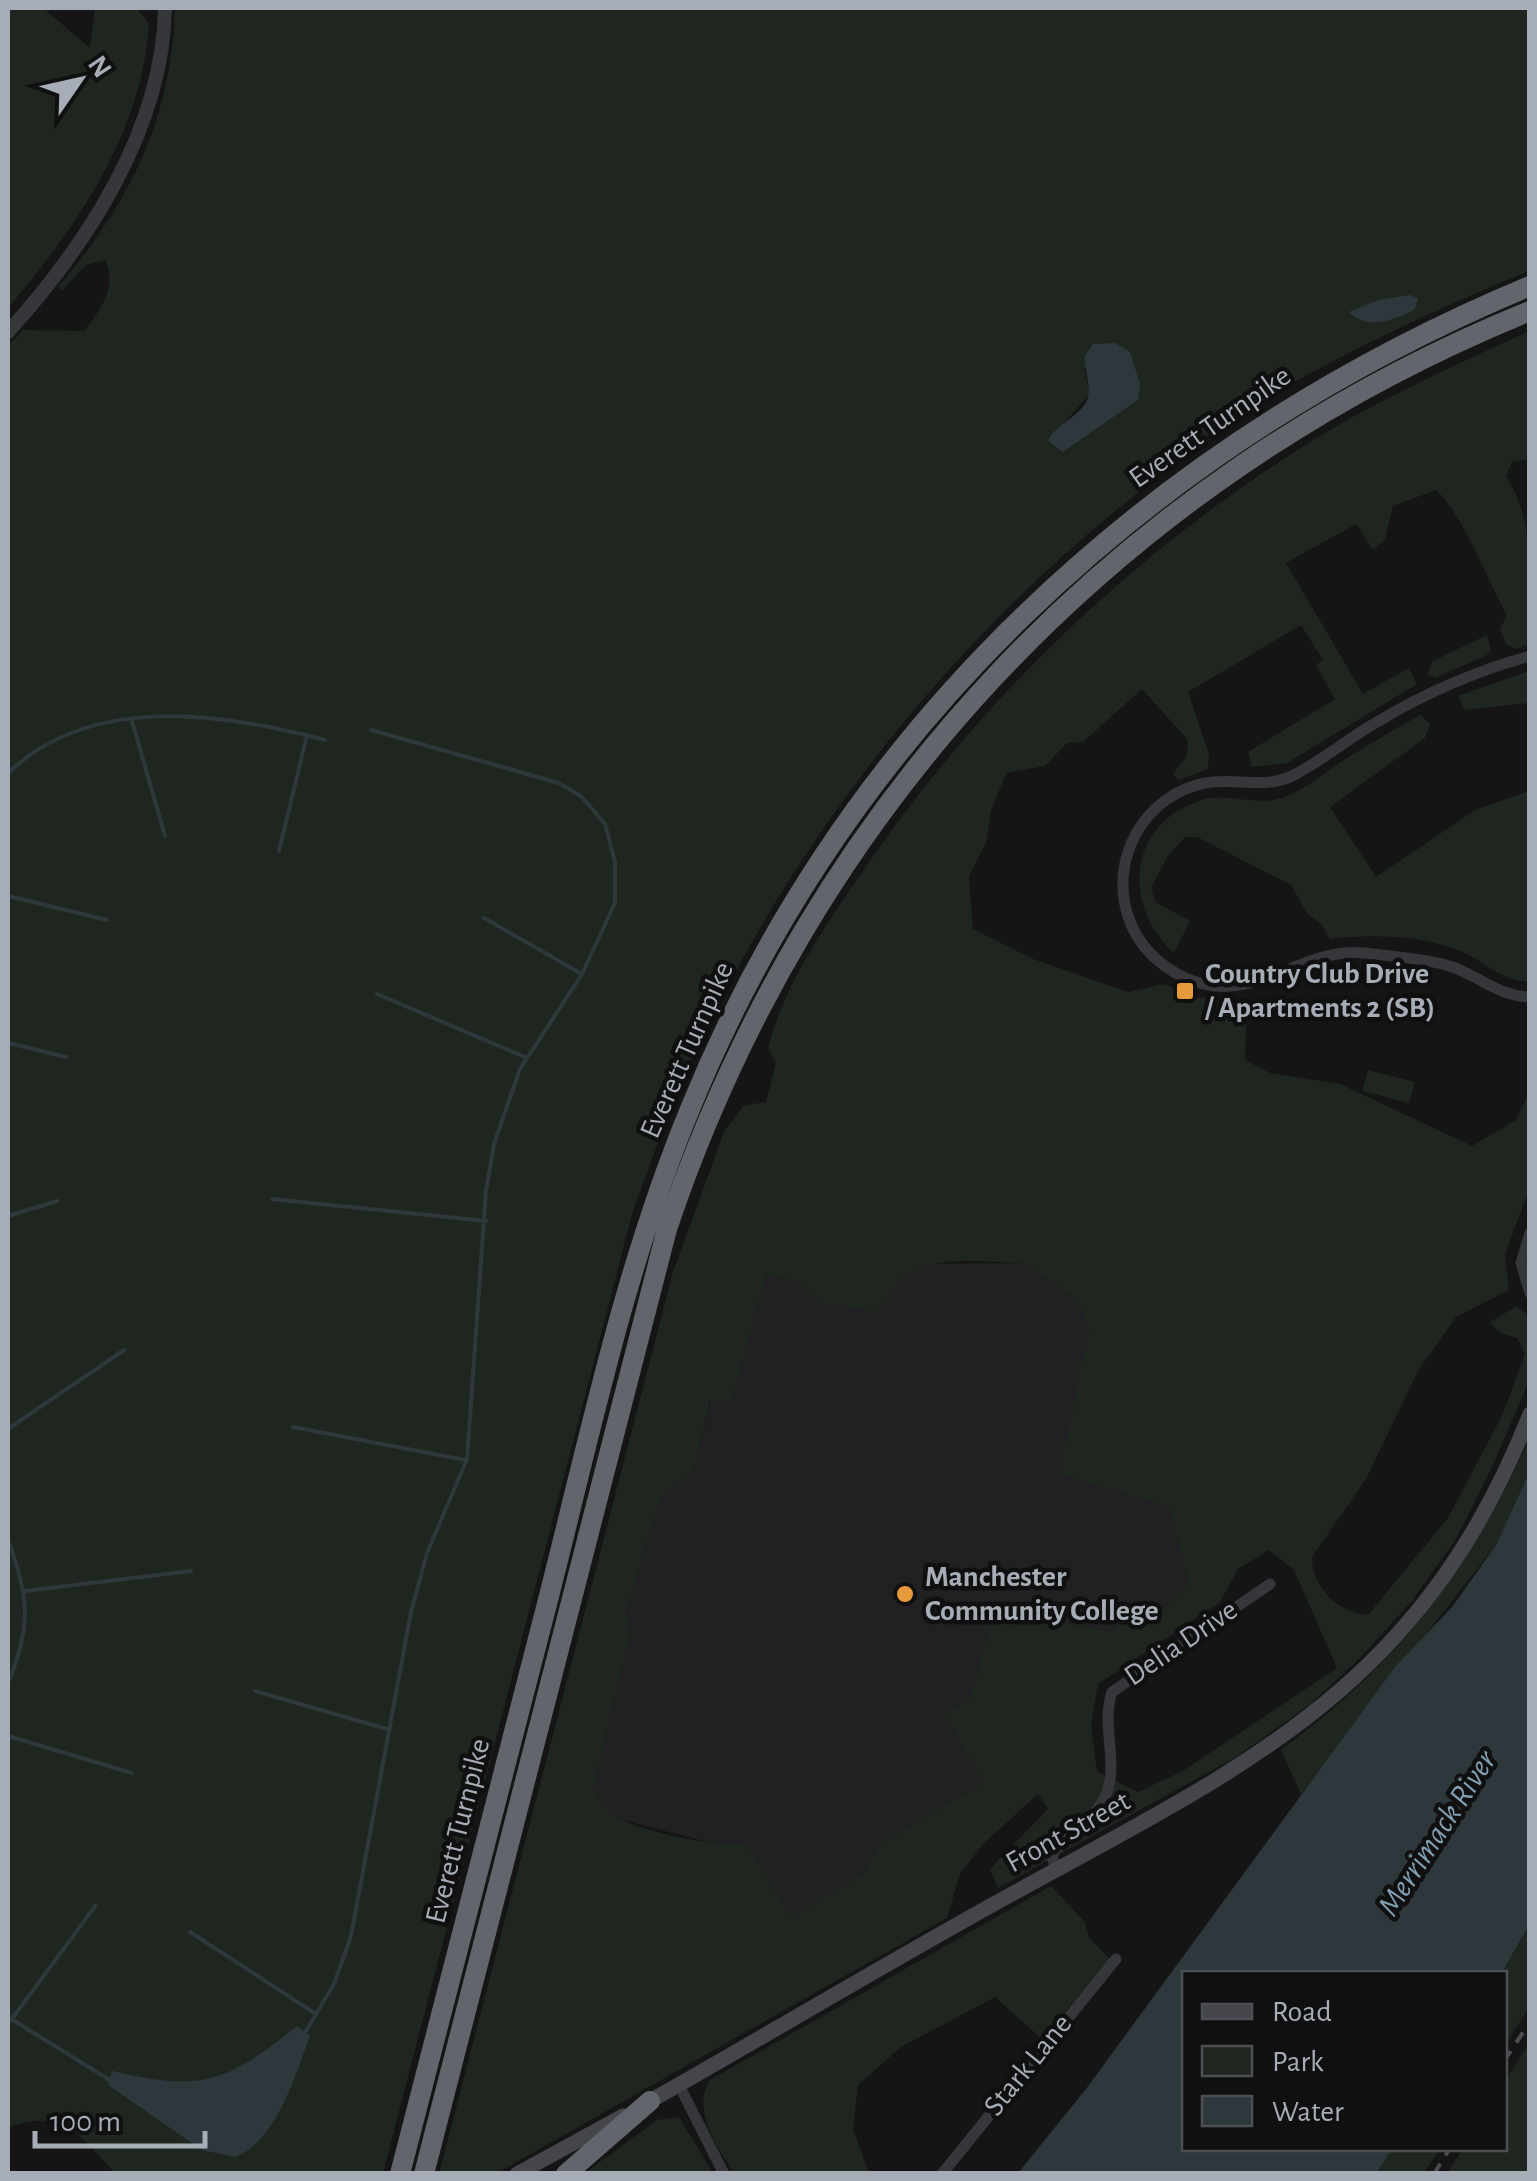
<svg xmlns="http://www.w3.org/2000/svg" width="1537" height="2181" viewBox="0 0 1537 2181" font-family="'Alegreya Sans',sans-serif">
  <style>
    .built { fill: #212123 }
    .green { fill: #1f261f; fill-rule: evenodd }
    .water { fill: #2e373b }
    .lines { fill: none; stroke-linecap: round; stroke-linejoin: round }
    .stream { stroke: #2e373b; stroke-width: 4 }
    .minor { stroke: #36373b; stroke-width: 11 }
    .tertiary { stroke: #36373b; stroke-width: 14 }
    .secondary { stroke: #44464b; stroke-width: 15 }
    .motorway { stroke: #62666c; stroke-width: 20 }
    .rail { stroke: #4b4d52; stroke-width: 4; stroke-dasharray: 12 10; stroke-linecap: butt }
    .poi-dot { fill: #e79a3c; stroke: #101011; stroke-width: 4 }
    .labels { text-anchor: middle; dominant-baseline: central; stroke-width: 9; stroke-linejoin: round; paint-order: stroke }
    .street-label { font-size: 30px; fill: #a7adb6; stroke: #101011 }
    .poi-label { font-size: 30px; font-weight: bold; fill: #a7adb6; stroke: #101011; text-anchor: start }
    .water-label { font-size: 32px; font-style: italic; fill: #809eaf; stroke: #101011 }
  </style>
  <rect width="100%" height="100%" fill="#151516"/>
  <path class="built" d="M1023 1263 1077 1300 1089 1327 1082 1370 1169 1507 1188 1582 1165 1607 1130 1619 1111 1632 994 1607 970 1701 984 1782 880 1844 865 1872 792 1919 747 1843 727 1847 619 1819 603 1807 594 1787 631 1633 626 1614 661 1495 694 1471 711 1400 765 1274 799 1283 822 1303 889 1289 922 1264Z"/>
  <path class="green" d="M8 8H43L90 48 95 8H136L149 23C143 132 76 228 8 308Z
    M175 8H1529V271C1431 311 1336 356 1245 410 1209 431 1177 463 1144 488 945 643 782 852 681 1084 663 1125 649 1169 633 1211L383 2173H115C78 2134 66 2108 8 2127V346L23 330 84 331C102 308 116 289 106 260L86 265 62 290 58 287C129 204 172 119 175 8ZM1084 368 1138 400 1063 452 1048 441 1090 394Z
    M1529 331V459L1512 462 1506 476C1537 522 1529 590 1529 644L1517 649 1506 644 1500 629 1507 615C1487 580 1463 514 1436 490L1393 506 1385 539 1373 550 1356 524 1286 563 1363 694 1409 668 1417 684 1287 763 1252 767 1248 752 1335 699 1316 665 1323 660 1301 625 1188 692 1209 754 1208 769 1179 780 1173 774 1187 756 1188 740 1142 689 1083 742 1067 743 1045 766 1006 773 991 811 986 843 969 876 973 929 1033 959 1128 992 1164 984 1197 997 1240 1003 1246 1020 1245 1060 1270 1073 1340 1084 1472 1146 1516 1120 1529 1093V1189L1505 1255 1509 1290 1456 1317 1418 1371 1366 1479 1312 1557C1312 1587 1338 1613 1368 1615L1448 1518 1503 1414 1525 1354 1517 1338 1499 1332 1490 1322 1517 1306 1529 1317V1381L1492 1467 1456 1539 1411 1602 1359 1659 1309 1705 1236 1757 998 1888 990 1869 1048 1809 1038 1794 983 1844 960 1874 947 1918 497 2173 439 2174 673 1272 724 1132 743 1106 766 1102 776 1063 768 1048C785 982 827 924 865 868 977 703 1131 556 1299 449 1372 402 1451 367 1529 331ZM1023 1263 1077 1300 1089 1328 1060 1474 1169 1507 1188 1582 1165 1607 1130 1619 1111 1632 994 1606 970 1701 944 1714 984 1782 879 1844 865 1872 792 1918 747 1843C719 1848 641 1832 617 1817 604 1810 600 1800 594 1787L631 1633 626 1614 661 1496 694 1471 710 1401 731 1403 766 1274 799 1283 822 1303 881 1312C902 1248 967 1262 1023 1263ZM1269 1550 1294 1570 1337 1668 1183 1771 1138 1792 1097 1772 1091 1724 1098 1684 1220 1602 1238 1569Z
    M1487 635 1491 651 1487 655 1435 678 1427 674 1433 661Z
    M1529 671V703L1465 710 1458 696Z
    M1420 715 1430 724 1425 738 1330 807 1376 877 1475 810 1529 791V981C1500 982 1486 961 1460 951 1421 935 1371 934 1330 939L1322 925 1307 913 1291 885 1197 837H1185L1167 857 1151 888 1155 902 1190 921 1174 953C1122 906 1127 825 1199 801 1227 791 1254 807 1282 798 1306 790 1326 771 1347 758 1371 743 1395 729 1420 715Z
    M1368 1070 1415 1082 1409 1103 1362 1091Z
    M1529 1440V1473L1496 1545 1301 1794 1281 1750C1398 1664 1469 1571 1529 1440Z
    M1051 1886 1085 1922 1089 1938 1110 1959 1042 2039 995 1997 901 2047 858 2085 853 2129 869 2173H735C717 2149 691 2109 710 2080Z
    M1529 1925V2008L1505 2045 1502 1974Z
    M1529 2043V2173H1447L1463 2149 1504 2148 1505 2081Z
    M679 2117 713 2173H585L657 2120Z
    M1392 2149V2148L1440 2149 1424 2173H1377Z"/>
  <path class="water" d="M1411 295 1418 299 1415 309C1395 320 1368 331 1349 312L1378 300Z
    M1115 343 1130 352 1140 384 1138 400 1063 452 1048 441C1056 423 1081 417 1088 398 1091 386 1084 369 1085 356L1093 344Z
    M1529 1473V1925L1502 1973 1184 1974V2148L1392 2149 1377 2173H1018L1086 2089 1395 1667 1452 1607 1496 1545Z
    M297 2026 310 2036C295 2075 277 2141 235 2157L202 2150 108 2085 112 2071C202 2092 226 2083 297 2026Z"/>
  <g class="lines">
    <path class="stream" d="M132 721 165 836
      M8 773C91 693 223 713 325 740
      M279 851 307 735
      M8 896 107 920
      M484 918 580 973
      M377 994 527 1058
      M8 1043 66 1057
      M272 1199 486 1221
      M8 1216 57 1201
      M293 1427 465 1460
      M8 1429 124 1350
      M8 1540C29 1597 32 1626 8 1683
      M25 1591 191 1571
      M255 1691 390 1730
      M8 1736 132 1773
      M190 1932 316 2014
      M8 2017 113 2082
      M11 2020 96 1905
      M303 2036 334 1984 351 1936 411 1612 427 1553 467 1459 486 1191 494 1144 520 1069 582 974 615 903V862L605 824 581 796 559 783 371 730"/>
    <path class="minor" d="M1530 656C1476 671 1425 693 1377 722 1349 738 1323 760 1294 775 1266 790 1235 777 1205 783 1145 795 1109 858 1128 916 1139 950 1168 975 1203 984 1260 998 1306 947 1364 953 1391 956 1420 958 1446 965 1477 973 1495 996 1530 997
      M1530 1233 1521 1263 1530 1293
      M1056 1870 1052 1856C1064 1833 1092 1823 1104 1799 1121 1766 1100 1727 1112 1692L1270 1584
      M679 2085 724 2174
      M942 2174 1116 1959"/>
    <path class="tertiary" d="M8 332C87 245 163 129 165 8"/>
    <path class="secondary" d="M643 2105C760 2039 875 1970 992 1905 1239 1768 1419 1695 1530 1414
      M517 2174 623 2116"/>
    <path class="motorway" d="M400 2174C449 1982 499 1791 548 1600 590 1435 625 1266 690 1109 846 726 1151 444 1530 286
      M424 2174 667 1229C809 807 1116 479 1530 311
      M566 2174 650 2101"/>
    <path class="rail" d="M1504 2061 1530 2022
      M1434 2174 1450 2148"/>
  </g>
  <g class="poi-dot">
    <rect x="1175" y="981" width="20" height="20" rx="5"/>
    <circle cx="905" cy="1594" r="10"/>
  </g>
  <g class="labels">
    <g class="street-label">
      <text transform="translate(1210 427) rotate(-35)">Everett Turnpike</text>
      <text transform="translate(687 1050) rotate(-66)">Everett Turnpike</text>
      <text transform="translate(1181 1643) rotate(-34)">Delia Drive</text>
      <text transform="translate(458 1831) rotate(-76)">Everett Turnpike</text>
      <text transform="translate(1068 1832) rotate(-29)">Front Street</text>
      <text transform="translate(1028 2065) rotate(-51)">Stark Lane</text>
    </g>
    <g class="poi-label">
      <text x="1205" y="974">Country Club Drive<tspan x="1205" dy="34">/ Apartments 2 (SB)</tspan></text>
      <text x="925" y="1577">Manchester<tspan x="925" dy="34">Community College</tspan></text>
    </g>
    <g class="water-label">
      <text transform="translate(1437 1833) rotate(-57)">Merrimack River</text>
    </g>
  </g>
  <rect width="1537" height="2181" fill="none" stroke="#a7adb6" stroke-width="20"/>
  <rect x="1182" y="1971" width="325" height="180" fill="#101011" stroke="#4c4f53" stroke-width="2.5"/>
  <rect x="1202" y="2004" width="50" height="15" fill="#44464b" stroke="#4c4f53" stroke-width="2.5"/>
  <text x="1272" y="2021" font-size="30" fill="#a7adb6">Road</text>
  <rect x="1202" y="2046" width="50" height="30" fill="#1f261f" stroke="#4c4f53" stroke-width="2.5"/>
  <text x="1272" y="2071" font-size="30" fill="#a7adb6">Park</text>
  <rect x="1202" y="2096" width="50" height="30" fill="#2e373b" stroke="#4c4f53" stroke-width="2.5"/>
  <text x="1272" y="2121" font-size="30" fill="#a7adb6">Water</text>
  <g transform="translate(80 80) rotate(56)" stroke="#101011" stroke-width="8" paint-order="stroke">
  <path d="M0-8L18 38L0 25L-18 38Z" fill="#a7adb6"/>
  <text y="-15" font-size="28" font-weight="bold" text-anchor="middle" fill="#a7adb6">N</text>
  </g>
  <path d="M35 2131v15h170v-15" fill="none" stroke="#a7adb6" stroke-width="5"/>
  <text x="50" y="2131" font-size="30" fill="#a7adb6" stroke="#101011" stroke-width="8" paint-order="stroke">100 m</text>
</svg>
